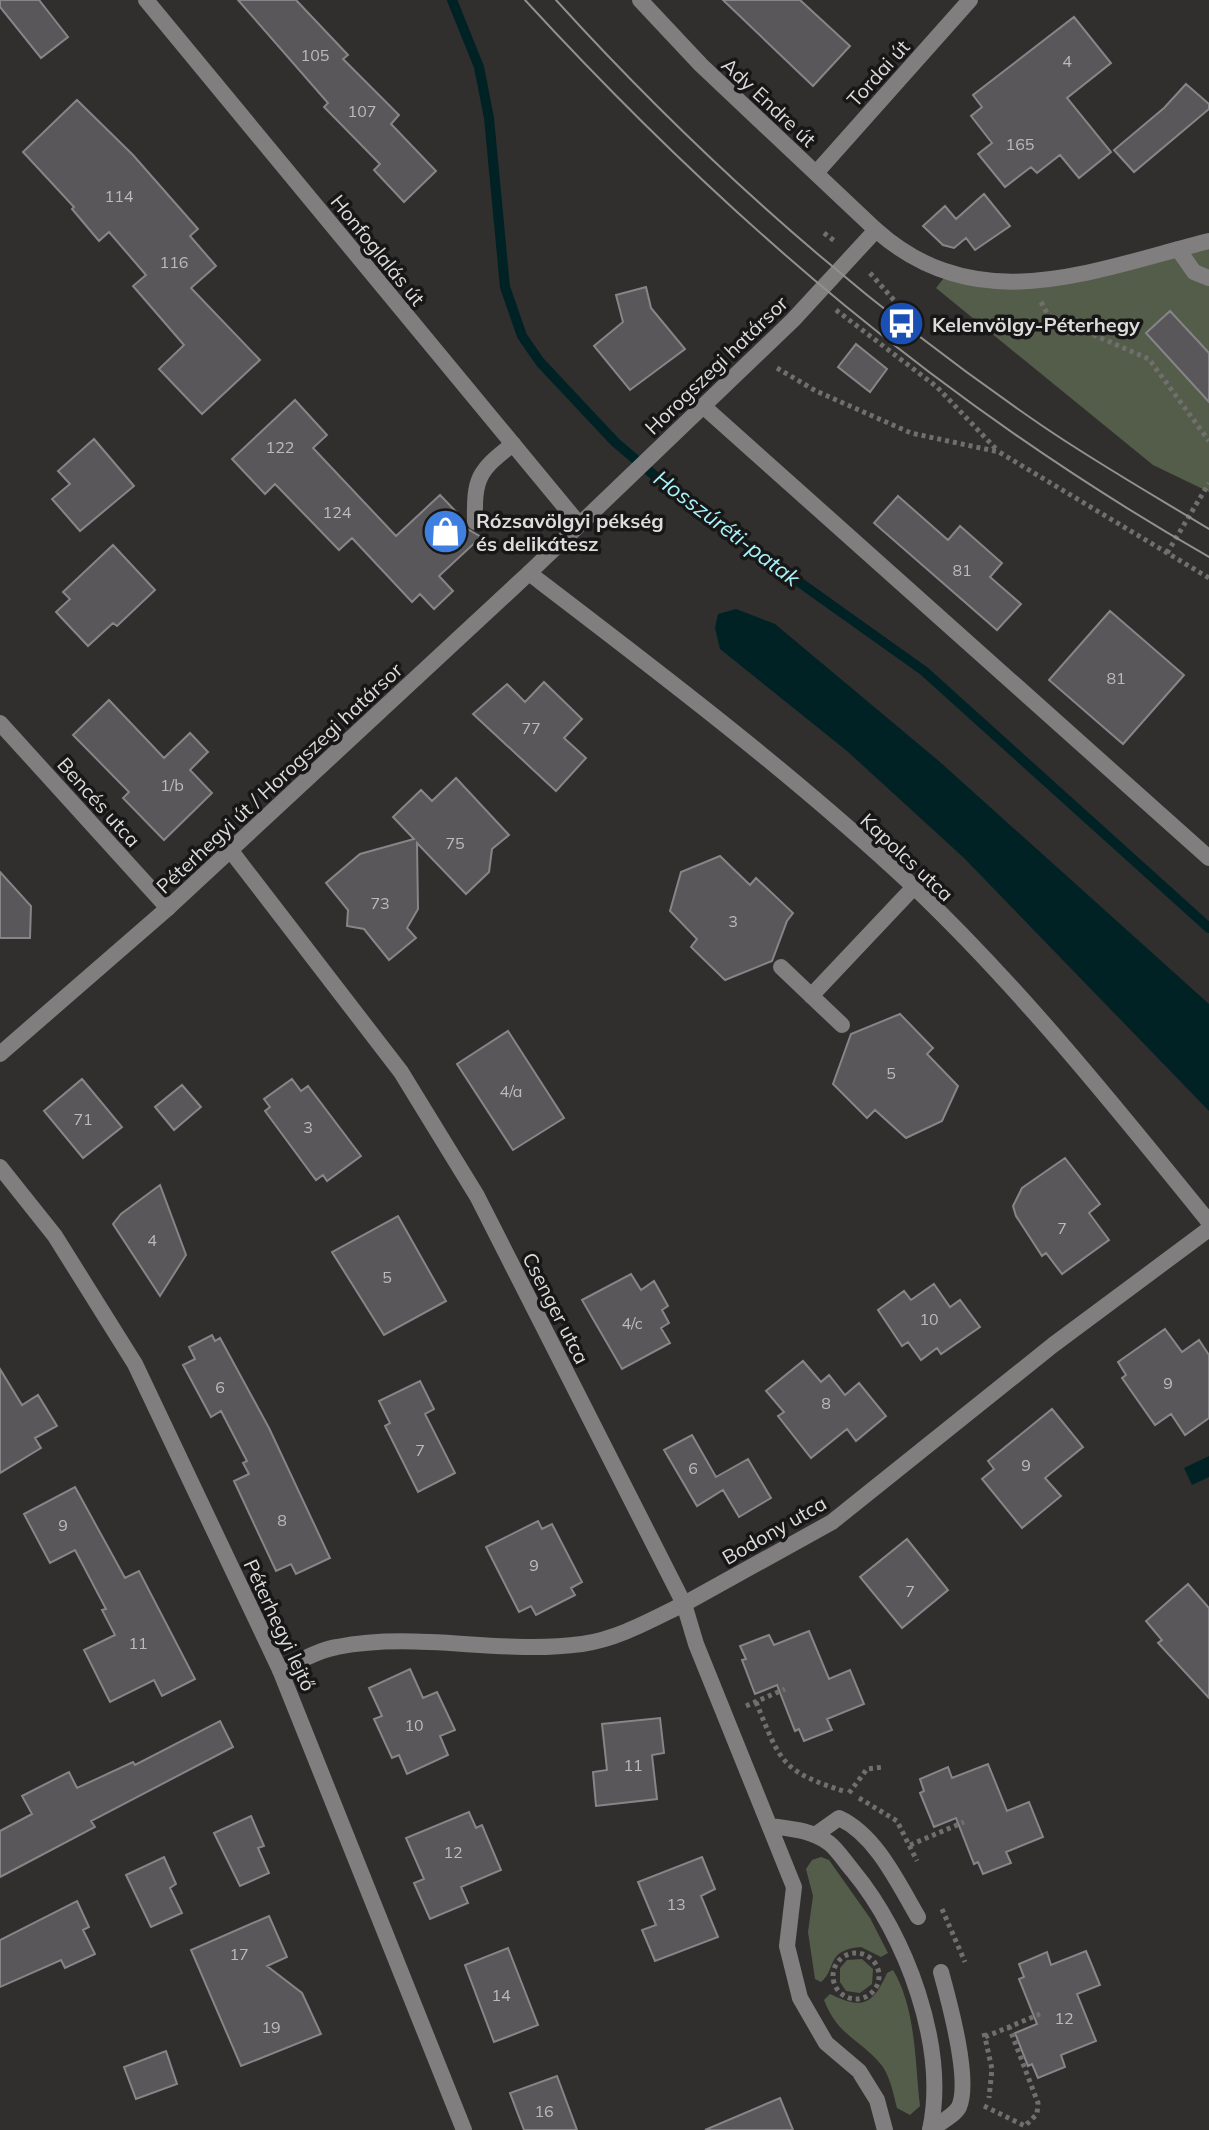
<svg xmlns="http://www.w3.org/2000/svg" width="1209" height="2130" viewBox="0 0 1209 2130" font-family="Mulish,sans-serif">
  <style>
    .green { fill: #535d4a }
    .water { fill: #002225 }
    .lines { fill: none; stroke-linecap: round; stroke-linejoin: round }
    .stream { stroke: #002225; stroke-width: 10 }
    .building { fill: #59575a; stroke: #878587; stroke-width: 2 }
    .path { stroke: #706f6d; stroke-width: 5; stroke-dasharray: 4 4; stroke-linecap: butt }
    .service { stroke: #807e7e; stroke-width: 16 }
    .pedestrian { stroke: #807e7e; stroke-width: 16 }
    .minor { stroke: #807e7e; stroke-width: 16 }
    .tertiary { stroke: #807e7e; stroke-width: 16 }
    .tram { stroke: #91908e; stroke-width: 2 }
    .labels { text-anchor: middle; dominant-baseline: central; stroke-width: 7; stroke-linejoin: round; paint-order: stroke }
    .number-label { font-size: 16px; fill: #bcbbbb }
    .street-label { font-size: 20px; fill: #dddcdb; stroke: #181717 }
    .poi-label { font-size: 20px; font-weight: bold; fill: #dddcdb; stroke: #181717; text-anchor: start }
    .water-label { font-size: 22px; font-style: italic; fill: #aaf2fa; stroke: #181717 }
  </style>
  <rect width="100%" height="100%" fill="#312f2d"/>
  <path class="green" d="M1209 241V492L1153 465 936 288 947 274 1017 284Z
    M821 1857 829 1860 870 1918 888 1953 881 1957 861 1947C825 1950 837 1969 821 1982L815 1979 808 1932 813 1896 806 1869 812 1860Z
    M862 1959 873 1969 872 1984 860 1993 846 1991 840 1982V1968L847 1960Z
    M893 1970C916 2008 915 2063 920 2106L910 2115 897 2108C893 2093 890 2073 878 2061 856 2037 837 2034 824 2000L830 1994C862 2010 873 2005 887 1973Z"/>
  <path class="water" d="M736 609 775 624 940 762 1209 1004V1111L964 858 847 751 720 649 715 628 718 614Z
    M1209 1456V1477L1192 1485 1184 1468Z"/>
  <g class="lines">
    <path class="stream" d="M452 0 479 67 489 118 505 287 522 336 540 362 615 442 681 498 924 671 1209 928"/>
  </g>
  <path class="building" d="M0 0H39L68 37 41 58 0 7Z
    M238 0H296L348 55 343 59 399 115 391 124 436 171 404 202 374 170 380 164 324 107 328 103Z
    M723 0H800L850 46 813 86Z
    M1074 17 1111 63 1067 98 1111 152 1079 178 1060 155 1037 173 1031 167 1005 187 978 154 992 143 971 116 982 107 973 95Z
    M1186 84 1209 104V109L1134 172 1114 150 1164 108Z
    M77 100 133 155 198 229 190 236 216 266 191 288 260 360 202 414 159 369 184 345 133 286 146 275 109 232 99 241 72 209 74 207 23 152Z
    M984 194 1010 226 975 250 966 238 954 248 943 245 923 226 945 206 956 219Z
    M646 287 651 308 685 349 630 390 594 346 623 322 616 295Z
    M1170 311 1209 353V402L1146 333Z
    M856 344 887 369 870 392 838 367Z
    M295 400 327 435 313 448 396 536 440 495 464 520 466 528 481 537 439 576 453 591 434 609 420 594 412 602 352 538 339 550 275 484 265 494 232 459Z
    M94 439 134 486 80 531 52 499 70 484 58 471Z
    M898 496 948 540 960 526 1002 563 990 577 1021 604 997 630 874 523Z
    M113 545 155 590 117 626 113 623 88 646 56 612 70 599 63 592Z
    M1110 611 1184 675 1123 744 1049 680Z
    M544 682 582 719 564 738 586 758 556 791 473 714 507 684 525 702Z
    M109 700 164 758 190 733 208 752 190 770 212 793 164 840 123 798 129 792 73 735Z
    M456 778 509 835 492 849 489 872 466 894 417 843 418 909 407 928 416 938 389 960 364 929 347 926 348 910 326 883 360 854 414 839 393 817 421 790 432 801Z
    M720 856 750 885 756 878 793 913 787 921 772 961 725 980 691 947 697 939 670 911 681 872Z
    M0 872 31 906 30 938H0Z
    M900 1014 933 1048 927 1054 958 1086 942 1121 906 1138 875 1110 867 1118 833 1084 851 1034Z
    M508 1031 564 1118 513 1150 457 1064Z
    M82 1079 122 1127 83 1158 44 1111Z
    M292 1079 301 1091 308 1086 361 1156 327 1181 323 1175 316 1180 265 1111 270 1107 264 1099Z
    M182 1085 201 1107 174 1130 155 1107Z
    M1065 1158 1100 1204 1089 1213 1109 1240 1062 1274 1046 1253 1042 1256 1016 1216 1013 1206 1022 1188Z
    M160 1185 186 1255 160 1296 113 1224 121 1214Z
    M398 1216 446 1301 384 1335 332 1252Z
    M631 1274 641 1290 654 1281 668 1306 662 1310 669 1323 661 1328 670 1343 622 1369 582 1300Z
    M934 1284 950 1307 960 1300 980 1327 941 1354 937 1348 921 1360 908 1342 902 1346 878 1310 904 1291 911 1300Z
    M1165 1329 1182 1352 1199 1340 1209 1355V1418L1185 1435 1171 1414 1155 1425 1122 1378 1126 1375 1118 1362Z
    M212 1335 215 1341 220 1338 269 1428 330 1558 296 1574 291 1564 276 1571 234 1481 249 1474 243 1463 247 1461 221 1411 211 1417 183 1365 195 1359 189 1347Z
    M803 1361 821 1382 829 1375 845 1395 859 1383 886 1416 856 1441 847 1429 811 1458 778 1416 784 1412 766 1391Z
    M0 1369 22 1405 38 1395 57 1426 35 1438 41 1448 0 1473Z
    M420 1381 434 1409 425 1414 455 1473 418 1492 385 1426 390 1423 379 1401Z
    M1052 1409 1083 1447 1045 1478 1061 1496 1022 1528 982 1479 994 1469 988 1461Z
    M692 1435 716 1477 748 1459 771 1498 739 1517 723 1490 697 1506 664 1450Z
    M75 1487 125 1578 139 1571 195 1679 162 1696 154 1680 110 1702 84 1650 115 1635 102 1610 106 1609 75 1550 50 1563 24 1514Z
    M538 1521 542 1529 552 1524 582 1582 571 1588 575 1595 536 1615 531 1606 519 1612 486 1547Z
    M907 1539 948 1590 902 1628 860 1577Z
    M1188 1584 1209 1608V1698L1158 1643 1162 1640 1146 1621Z
    M809 1631 829 1679 850 1670 864 1704 827 1719 832 1730 804 1741 799 1729 795 1731 777 1685 755 1694 742 1660 746 1659 740 1646 769 1635 774 1645Z
    M410 1669 423 1698 437 1692 455 1730 440 1736 448 1755 407 1774 399 1755 392 1758 374 1719 382 1716 369 1688Z
    M660 1718 664 1753 652 1755 657 1799 596 1806 593 1772 607 1770 602 1724Z
    M220 1721 233 1747 91 1821 95 1827 0 1877V1831L32 1814 22 1796 69 1772 77 1788 133 1762 135 1765Z
    M988 1764 1007 1811 1029 1802 1043 1837 1006 1852 1011 1863 983 1874 978 1862 974 1864 956 1818 934 1827 920 1793 924 1791 920 1779 948 1767 952 1778Z
    M469 1812 476 1828 482 1825 501 1870 461 1887 468 1903 430 1919 414 1883 424 1879 406 1838Z
    M251 1816 264 1846 258 1848 269 1873 240 1886 214 1833Z
    M164 1857 176 1884 170 1888 182 1913 151 1927 126 1875Z
    M702 1857 715 1889 701 1896 718 1937 655 1961 642 1930 656 1925 638 1882Z
    M77 1901 89 1927 83 1930 95 1954 65 1968 61 1960 0 1987V1940Z
    M269 1916 287 1957 267 1966 302 1993 321 2034 241 2066 191 1950Z
    M508 1948 538 2025 494 2042 465 1965Z
    M1086 1951 1100 1985 1077 1994 1096 2041 1061 2055 1065 2067 1038 2078 1032 2064 1028 2066 1015 2033 1037 2024 1019 1979 1024 1977 1019 1964 1047 1952 1051 1965Z
    M166 2051 177 2084 136 2099 124 2067Z
    M557 2076 577 2130H524L510 2093Z
    M780 2098 793 2130H705Z"/>
  <g class="lines">
    <path class="path" d="M824 233 836 242
      M870 273 907 315
      M1041 302 1048 315 1149 359 1209 441
      M836 310 937 387 997 450
      M777 368 816 391 911 433 999 452 1209 578
      M1167 553 1209 483
      M756 1702C781 1763 781 1771 846 1792
      M746 1706 785 1689
      M849 1793 867 1769 884 1767
      M859 1798 897 1821 917 1861
      M910 1845 964 1822
      M942 1909 965 1962
      M833 1976a23 23 0 1 1 46 0a23 23 0 1 1-46 0Z
      M984 2033 992 2069 989 2098
      M985 2037 1040 2014
      M984 2106 1025 2126 1037 2114 1038 2103 1009 2027"/>
    <path class="service" d="M703 406 1209 858
      M475 522C474 478 478 471 513 444
      M781 967 842 1025
      M811 996 914 887
      M815 1835 839 1818C876 1835 898 1883 918 1917
      M930 2130C938 2124 954 2116 959 2107 971 2080 949 2001 941 1972"/>
    <path class="pedestrian" d="M280 1670C298 1662 318 1650 337 1647 418 1631 500 1655 582 1644 618 1639 651 1620 684 1604"/>
    <path class="minor" d="M146 0 579 524
      M816 173 970 0
      M876 230C978 321 1093 270 1209 241
      M1178 249 1194 272 1209 278
      M529 573C660 673 792 773 913 886 1021 989 1115 1106 1209 1222
      M0 723 168 908
      M231 851 401 1072 477 1196 684 1604 696 1644 794 1887 787 1946 800 1998 826 2043 859 2071 877 2100 885 2130
      M0 1167 55 1236 135 1364 280 1670 464 2130
      M684 1604 832 1522 1053 1345 1209 1229
      M770 1826C792 1829 811 1830 829 1843 838 1850 845 1862 853 1871 906 1935 948 2047 930 2130"/>
    <path class="tertiary" d="M0 1054 168 908 529 573 793 320 876 230 701 65 640 0"/>
    <path class="tram" d="M525 0C730 223 945 406 1209 557
      M556 0C702 161 864 304 1044 427 1097 463 1153 495 1209 529"/>
  </g>
  <defs>
    <symbol id="bus-disc" viewBox="-11 -11 22 22"><circle r="9.5" fill="#1a4fb4" stroke="#181717"/><path d="M-5-6H5V4H4V6H2V4H-2V6H-4V4H-5ZM-3.5-4V0h7V-4ZM-3.5 1.2v1.5H-2V1.2ZM2 1.2v1.5H3.5V1.2Z" fill="#fff"/></symbol>
    <symbol id="shop-disc" viewBox="-11 -11 22 22"><circle r="9.5" fill="#3f7fe0" stroke="#181717"/><path d="M-5-2.5h2.3a2.7 3.5 0 0 1 5.4 0H5L5.5 6h-11ZM-1.5-2.5h3a1.5 2.3 0 0 0-3 0Z" fill="#fff"/></symbol>
  </defs>
  <g fill-rule="evenodd">
    <use href="#bus-disc" x="876" y="298" width="51" height="51"/>
    <use href="#shop-disc" x="420" y="506" width="51" height="51"/>
  </g>
  <g class="labels">
    <g class="number-label">
      <text x="315" y="55">105</text>
      <text x="1067" y="61">4</text>
      <text x="362" y="111">107</text>
      <text x="1020" y="144">165</text>
      <text x="119" y="196">114</text>
      <text x="174" y="262">116</text>
      <text x="280" y="447">122</text>
      <text x="337" y="512">124</text>
      <text x="962" y="570">81</text>
      <text x="1116" y="678">81</text>
      <text x="531" y="728">77</text>
      <text x="172" y="785">1/b</text>
      <text x="455" y="843">75</text>
      <text x="380" y="903">73</text>
      <text x="733" y="921">3</text>
      <text x="891" y="1073">5</text>
      <text x="511" y="1091">4/a</text>
      <text x="83" y="1119">71</text>
      <text x="308" y="1127">3</text>
      <text x="1062" y="1228">7</text>
      <text x="152" y="1240">4</text>
      <text x="387" y="1277">5</text>
      <text x="929" y="1319">10</text>
      <text x="632" y="1323">4/c</text>
      <text x="1168" y="1383">9</text>
      <text x="220" y="1387">6</text>
      <text x="826" y="1403">8</text>
      <text x="420" y="1450">7</text>
      <text x="1026" y="1465">9</text>
      <text x="693" y="1468">6</text>
      <text x="282" y="1520">8</text>
      <text x="63" y="1525">9</text>
      <text x="534" y="1565">9</text>
      <text x="910" y="1591">7</text>
      <text x="138" y="1643">11</text>
      <text x="414" y="1725">10</text>
      <text x="633" y="1765">11</text>
      <text x="453" y="1852">12</text>
      <text x="676" y="1904">13</text>
      <text x="239" y="1954">17</text>
      <text x="501" y="1995">14</text>
      <text x="1064" y="2018">12</text>
      <text x="271" y="2027">19</text>
      <text x="544" y="2111">16</text>
    </g>
    <g class="street-label">
      <text transform="translate(878 73) rotate(-48)">Tordai út</text>
      <text transform="translate(769 102) rotate(43)">Ady Endre út</text>
      <text transform="translate(378 250) rotate(51)">Honfoglalás út</text>
      <text transform="translate(716 365) rotate(-44)">Horogszegi határsor</text>
      <text transform="translate(279 778) rotate(-43)">Péterhegyi út / Horogszegi határsor</text>
      <text transform="translate(99 802) rotate(48)">Bencés utca</text>
      <text transform="translate(907 857) rotate(43)">Kapolcs utca</text>
      <text transform="translate(556 1308) rotate(63)">Csenger utca</text>
      <text transform="translate(774 1530) rotate(-30)">Bodony utca</text>
      <text transform="translate(280 1625) rotate(65)">Péterhegyi lejtő</text>
    </g>
    <g class="poi-label">
      <text x="932" y="324">Kelenvölgy-Péterhegy</text>
      <text x="476" y="520">Rózsavölgyi pékség<tspan x="476" dy="23">és delikátesz</tspan></text>
    </g>
    <g class="water-label">
      <text transform="translate(727 528) rotate(37)">Hosszúréti-patak</text>
    </g>
  </g>
</svg>
